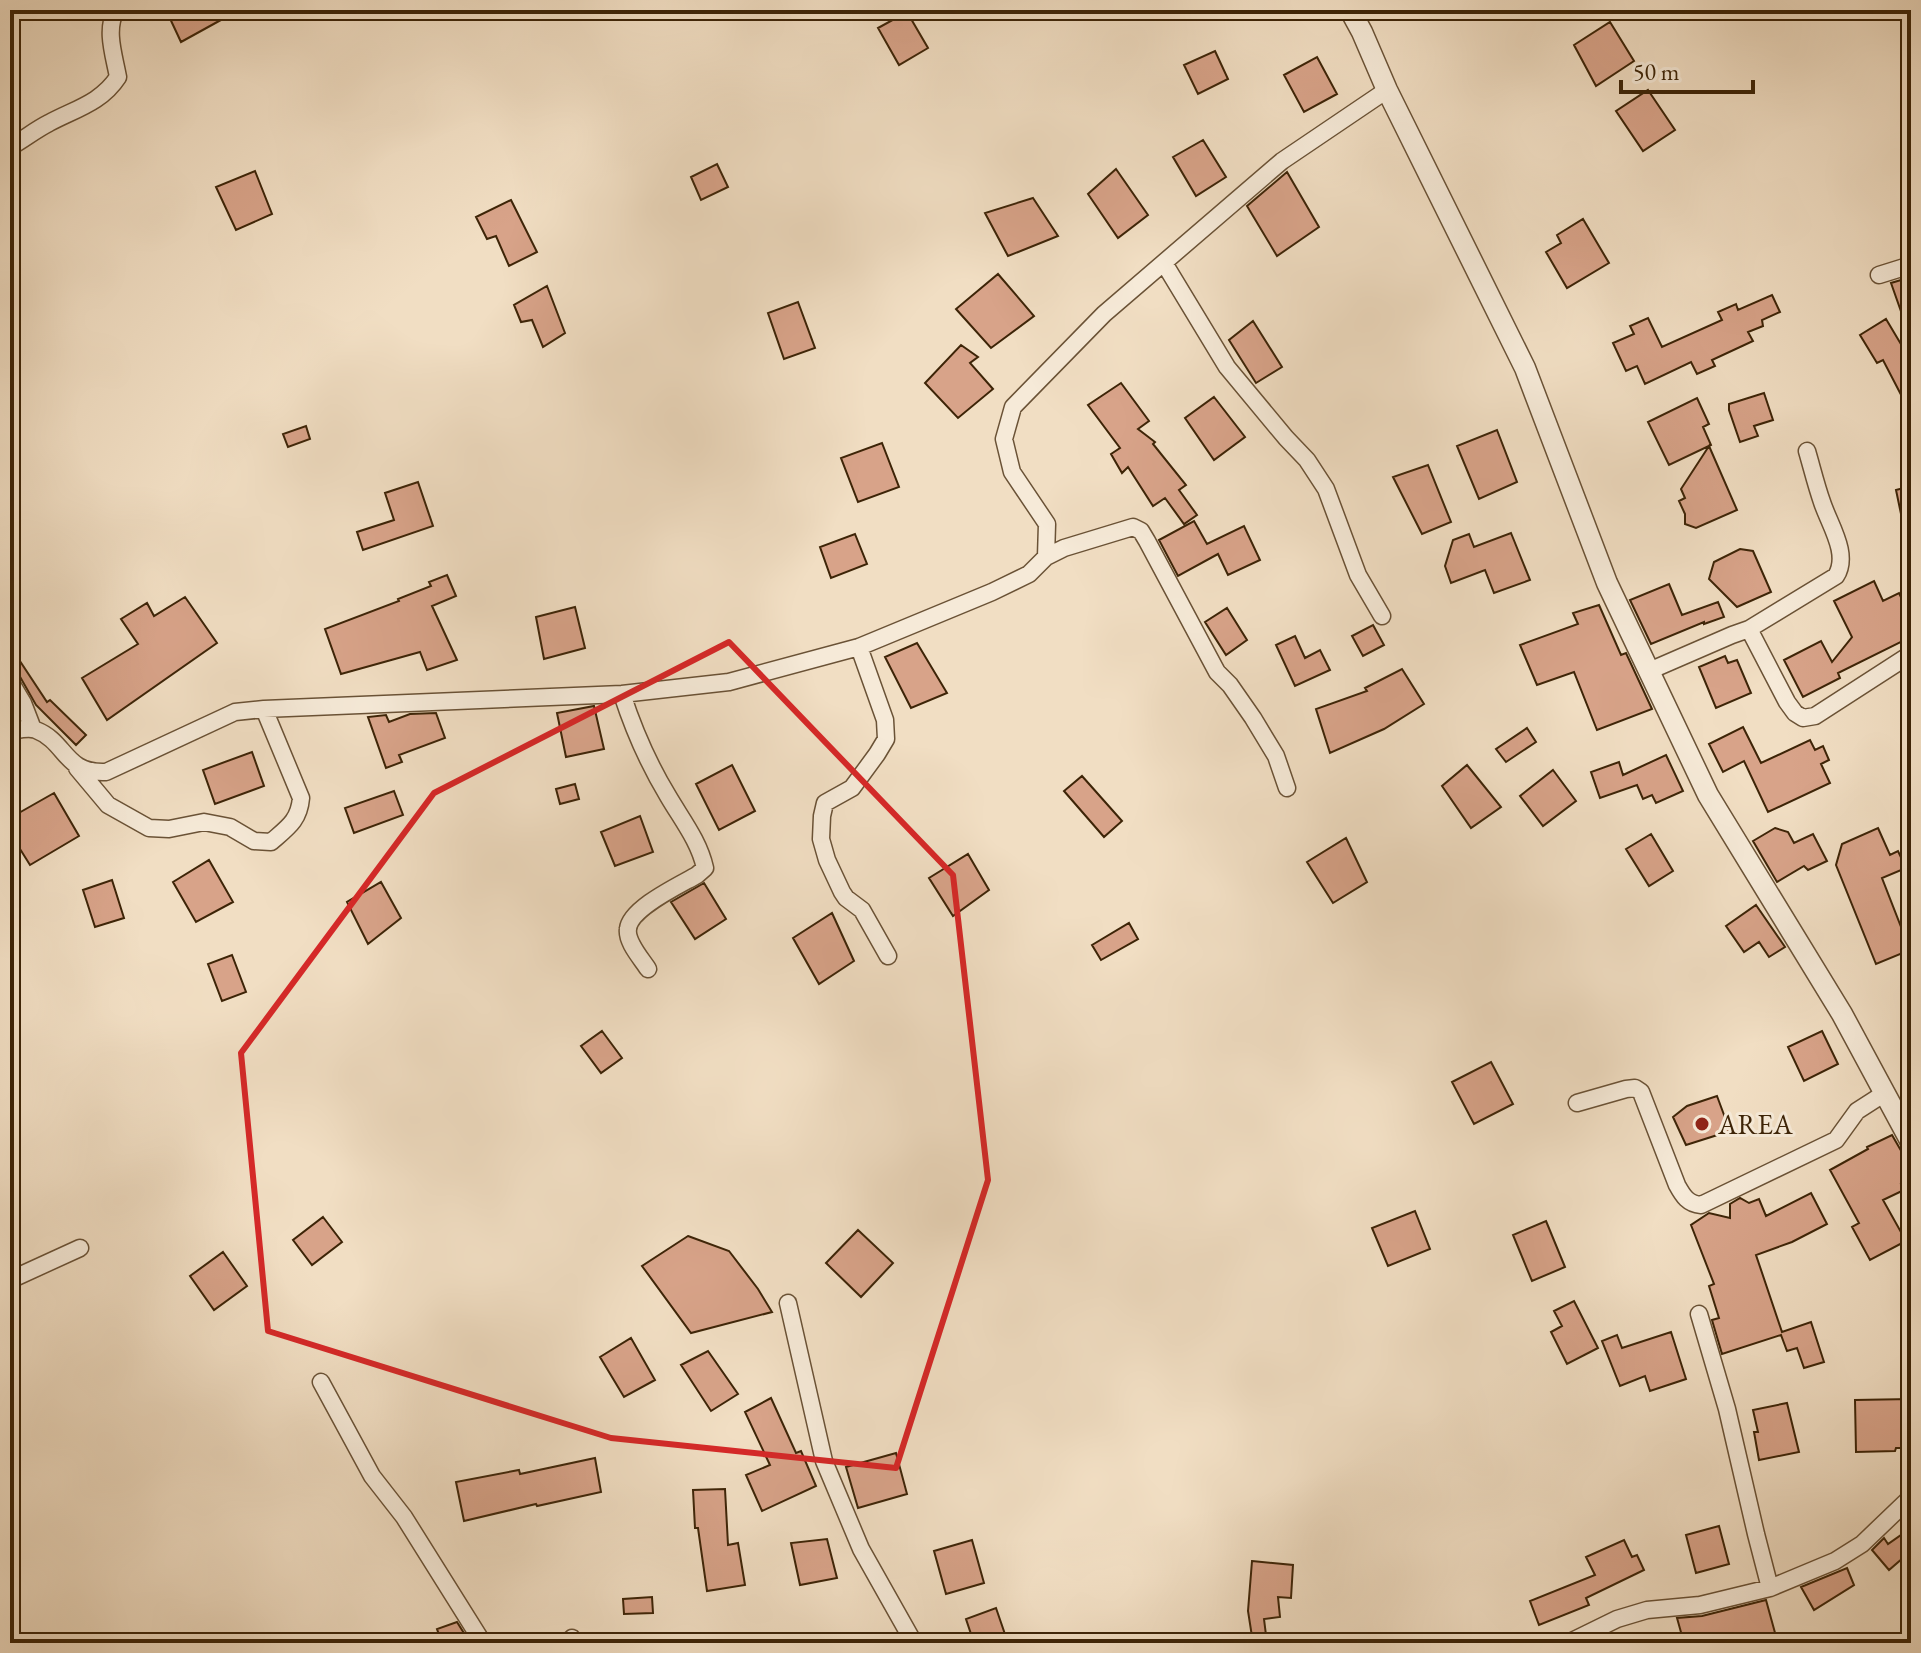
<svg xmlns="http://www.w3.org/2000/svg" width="1921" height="1653" viewBox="0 0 1921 1653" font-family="'EB Garamond',serif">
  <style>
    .building { fill: #d8a389; stroke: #3d2407; stroke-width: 2 }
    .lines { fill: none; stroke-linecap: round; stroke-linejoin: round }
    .minor-casing { stroke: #6a5236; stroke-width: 19 }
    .tertiary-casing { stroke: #6a5236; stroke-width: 23 }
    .minor { stroke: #f6ead8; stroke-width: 16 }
    .tertiary { stroke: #f6ead8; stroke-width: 20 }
    .marked { fill: none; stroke: #d62828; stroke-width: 6; stroke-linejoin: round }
    .poi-dot { fill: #8f2418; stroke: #f6ead8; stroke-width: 3 }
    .labels { text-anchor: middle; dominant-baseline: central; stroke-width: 6; stroke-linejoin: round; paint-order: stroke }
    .poi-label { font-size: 28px; fill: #3d2407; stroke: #f6ead8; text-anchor: start }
  </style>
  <rect width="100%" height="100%" fill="#f1dec3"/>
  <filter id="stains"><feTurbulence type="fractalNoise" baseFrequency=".0025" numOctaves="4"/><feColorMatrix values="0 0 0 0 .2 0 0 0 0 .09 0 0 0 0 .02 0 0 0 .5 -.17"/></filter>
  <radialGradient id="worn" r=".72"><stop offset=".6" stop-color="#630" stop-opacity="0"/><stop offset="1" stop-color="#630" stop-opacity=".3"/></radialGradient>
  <path class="building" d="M166 10H239L181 42Z
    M907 12 928 48 899 65 878 28Z
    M1610 22 1634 61 1596 86 1574 45Z
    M1215 51 1228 79 1198 94 1184 65Z
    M1317 57 1337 94 1304 112 1284 75Z
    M1648 90 1675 130 1643 151 1616 111Z
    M1203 140 1226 177 1196 196 1173 157Z
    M717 164 728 187 701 200 691 177Z
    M1116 169 1148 215 1118 238 1088 194Z
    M255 171 272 214 236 230 216 187Z
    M1287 172 1319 227 1277 256 1247 206Z
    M1033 198 1058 236 1008 256 985 213Z
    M511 200 537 252 509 266 496 236 487 239 476 217Z
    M1583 219 1609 263 1567 288 1546 252 1561 243 1557 235Z
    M998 274 1034 316 991 348 956 309Z
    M1911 277V333L1909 334 1891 283Z
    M547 286 565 333 543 347 532 320 521 322 514 305Z
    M1772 295 1780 312 1762 320 1763 326 1748 332 1753 341 1712 360 1715 366 1697 374 1691 362 1645 384 1637 366 1626 371 1613 343 1634 334 1630 326 1648 318 1662 347 1722 320 1718 312 1736 304 1738 310Z
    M798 302 815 348 784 359 768 313Z
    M1886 319 1911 361V414L1883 360 1877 363 1860 335Z
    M1253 321 1282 367 1256 383 1229 340Z
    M961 345 978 357 970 363 993 389 958 418 925 383Z
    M1121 383 1149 421 1138 429 1155 442 1153 444 1186 485 1179 490 1197 515 1184 524 1165 498 1153 506 1128 467 1122 473 1111 454 1120 448 1088 405Z
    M1764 393 1773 420 1754 426 1758 436 1740 442 1729 410V404Z
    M1214 397 1245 437 1214 460 1185 418Z
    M1697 398 1709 424 1703 427 1711 445 1669 465 1648 422Z
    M306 426 310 439 288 447 283 434Z
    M1497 430 1517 482 1479 499 1457 446Z
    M882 443 899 487 858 502 841 458Z
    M1709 446 1737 510 1696 528 1685 524V514L1679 501 1685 498 1681 489Z
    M1428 465 1451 522 1422 534 1393 477Z
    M418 482 433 526 363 550 357 532 394 520 385 493Z
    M1911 486V533H1905L1896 490Z
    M1194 521 1207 544 1244 526 1260 560 1228 575 1218 554 1178 576 1159 540Z
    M1511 533 1530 580 1494 593 1485 570 1451 583 1445 566 1453 540 1469 534 1474 547Z
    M855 534 867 564 831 578 820 547Z
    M1740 549 1753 551 1771 592 1737 607 1709 579 1714 562Z
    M447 575 456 596 432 606 457 660 427 670 420 652 341 674 325 629 399 601 398 599 431 586 429 582Z
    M1874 581 1883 601 1899 593 1911 618V637L1838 673 1840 678 1803 697 1784 660 1821 641 1832 662 1852 637 1834 601Z
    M1669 584 1682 615 1718 602 1724 617 1704 624V622L1651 644 1630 600Z
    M185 597 217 643 107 720 82 678 138 644 121 619 147 603 154 616Z
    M1599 605 1621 655 1626 653 1652 709 1597 730 1574 672 1537 685 1520 645 1578 624 1573 613Z
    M575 607 585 648 544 659 536 617Z
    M1227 608 1247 640 1226 655 1205 622Z
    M1373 625 1384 645 1363 656 1352 636Z
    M1295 636 1305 658 1320 650 1330 670 1295 686 1276 645Z
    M917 643 947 693 911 708 885 657Z
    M10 646 47 702 50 700 86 735 76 745 36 705 19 675 10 670Z
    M1725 656 1728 663 1737 660 1751 693 1716 708 1699 667Z
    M1402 669 1424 704 1384 729 1330 753 1316 709 1367 691 1365 688Z
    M594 706 604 749 566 757 557 713Z
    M436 713 445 738 399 755 402 762 386 768 368 717 386 715 389 722 410 714Z
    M1743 727 1761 763 1810 740 1815 750 1823 746 1829 760 1821 764 1830 783 1768 812 1744 761 1723 772 1709 744Z
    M1527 728 1536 742 1506 762 1496 749Z
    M252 752 264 786 215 804 203 770Z
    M1666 755 1683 791 1656 803 1652 795 1643 799 1637 785 1600 798 1591 772 1619 762 1623 775Z
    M732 765 755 811 719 830 696 784Z
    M1467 765 1501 807 1471 828 1442 786Z
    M1553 770 1576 801 1543 826 1520 796Z
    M1082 776 1122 821 1104 837 1064 791Z
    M575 784 579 799 560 804 556 789Z
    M394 791 403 815 354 833 345 808Z
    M54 793 79 836 30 865 10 833V818Z
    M640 816 653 852 615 866 601 832Z
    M1775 828 1788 832 1794 843 1813 834 1827 861 1808 870 1804 866 1777 882 1753 841Z
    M1878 828 1890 855 1898 851 1906 868 1882 878 1910 950 1876 964 1836 865 1842 844Z
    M1651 834 1673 871 1649 886 1626 849Z
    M1346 838 1367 882 1333 903 1307 862Z
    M968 854 989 890 953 916 929 878Z
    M209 860 233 902 196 922 173 882Z
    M112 880 124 918 95 927 83 890Z
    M381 882 401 918 368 944 347 902Z
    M704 883 726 919 695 939 671 902Z
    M1756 905 1785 947 1769 957 1759 942 1744 952 1726 926Z
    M832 913 854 961 819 984 793 938Z
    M1129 923 1138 939 1101 960 1092 945Z
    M232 955 246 992 222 1001 208 964Z
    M602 1031 622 1058 601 1073 581 1046Z
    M1822 1031 1838 1064 1804 1081 1788 1047Z
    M1491 1062 1513 1104 1474 1124 1452 1082Z
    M1717 1096 1730 1131 1686 1145 1673 1117 1687 1106Z
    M1892 1135 1911 1168V1179L1901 1184 1904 1190 1883 1200 1906 1241 1870 1260 1852 1227 1859 1223 1830 1170 1868 1149 1867 1147Z
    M1811 1193 1827 1224 1792 1242 1756 1255 1782 1332 1811 1322 1824 1362 1804 1368 1797 1348 1787 1351 1781 1335 1722 1354 1712 1320 1719 1318 1709 1286 1714 1284 1691 1225 1709 1213 1730 1218V1204L1740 1198 1749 1203 1759 1199 1766 1216Z
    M1415 1211 1430 1249 1388 1266 1372 1228Z
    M323 1217 342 1242 312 1265 293 1240Z
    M1546 1221 1565 1267 1532 1281 1513 1235Z
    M858 1230 893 1263 861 1297 826 1263Z
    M688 1236 729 1251 758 1289 772 1312 691 1333 642 1266Z
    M223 1252 247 1286 214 1310 190 1276Z
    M1574 1301 1598 1348 1567 1364 1551 1332 1562 1326 1554 1311Z
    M1671 1332 1686 1379 1650 1391 1645 1376 1620 1386 1602 1341 1617 1335 1622 1348Z
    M631 1338 655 1380 624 1397 600 1357Z
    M708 1351 738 1394 711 1411 681 1365Z
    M771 1398 796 1453 801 1451 816 1486 762 1511 746 1475 770 1465 745 1412Z
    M1911 1399V1448H1896L1895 1451 1856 1452 1855 1400Z
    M1787 1403 1799 1452 1759 1460 1754 1432H1758L1753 1410Z
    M896 1453 907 1494 858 1508 846 1467Z
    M595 1458 601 1492 537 1506 536 1504 464 1521 456 1482 519 1470 520 1474Z
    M725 1489 728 1545 738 1543 745 1585 707 1591 698 1528H695L693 1490Z
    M1719 1526 1729 1564 1696 1573 1686 1535Z
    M1911 1528V1551L1889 1570 1872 1550 1884 1538 1888 1544Z
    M827 1539 837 1578 800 1585 791 1543Z
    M972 1540 984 1583 946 1594 934 1551Z
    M1624 1540 1632 1557 1637 1555 1644 1570 1586 1598 1589 1605 1539 1625 1530 1601 1595 1575 1586 1557Z
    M1252 1561 1293 1565 1291 1598 1278 1597 1280 1617 1264 1619 1267 1643H1253L1248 1611Z
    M1847 1568 1854 1585 1814 1610 1801 1587Z
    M652 1597 653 1613 624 1614 623 1599Z
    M1766 1600 1777 1640 1768 1643H1684L1677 1618 1702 1616Z
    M996 1608 1008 1643H974L966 1619Z
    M457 1622 467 1638 464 1639 466 1643H442L437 1629Z"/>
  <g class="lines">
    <defs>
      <path id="minor" d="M10 147C23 140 35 130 49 123 75 109 101 103 118 77 114 55 105 30 116 10
        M1164 263 1227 367 1286 438 1307 460 1326 489 1358 575 1382 616
        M1879 275 1911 265
        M1046 557 1047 524 1012 472 1004 439 1013 407 1104 314 1282 161 1387 90
        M1749 629 1787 702 1795 713 1803 718 1815 716 1911 654
        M859 647 885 720 886 739 877 754 852 788 825 803 822 816 821 839 827 860 842 892 846 898 862 910 888 956
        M1649 671 1732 635 1749 629 1836 576C1850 554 1829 524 1822 502 1816 485 1812 468 1807 451
        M10 681 23 703 33 729
        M622 694C634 731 648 763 668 796 682 820 699 841 705 868L697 875C680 885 630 908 628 929 626 942 641 958 648 969
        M10 731C18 730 29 727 36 730 67 742 64 774 106 772L235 712 264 709 622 694 729 682 859 647 992 592 1029 574 1046 557 1064 548 1133 527 1141 531 1147 541 1217 672 1230 685 1253 718 1276 756 1287 788
        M77 768 108 805 149 828 169 829 204 822 230 827 254 841 271 842C287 828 299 821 301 798L264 709
        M1577 1103 1626 1089 1635 1088 1641 1092 1677 1185C1683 1196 1688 1204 1701 1205L1836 1140 1857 1111 1885 1093
        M10 1280 80 1248
        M788 1303 824 1461 861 1549 914 1643
        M1699 1314 1727 1409 1756 1534 1770 1588
        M321 1382 372 1476 404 1517 483 1643
        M572 1638 575 1643
        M1568 1643 1617 1619 1647 1610 1700 1605 1770 1588 1835 1561 1862 1544 1911 1497"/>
      <path id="tertiary" d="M1350 10 1362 32 1387 90 1525 368 1607 583 1708 795 1842 1014 1911 1142"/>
    </defs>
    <use href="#minor" class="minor-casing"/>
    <use href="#tertiary" class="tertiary-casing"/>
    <use href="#minor" class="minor"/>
    <use href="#tertiary" class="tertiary"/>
  </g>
  <path class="marked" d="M729 642 953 875 988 1180 896 1468 611 1438 268 1331 241 1053 434 793Z"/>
  <circle class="poi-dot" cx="1702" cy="1124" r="8"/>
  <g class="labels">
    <g class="poi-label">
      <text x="1718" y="1124">AREA</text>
    </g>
  </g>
  <rect width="1921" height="1653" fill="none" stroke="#f1dec3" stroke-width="40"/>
  <rect x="12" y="12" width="1897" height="1629" fill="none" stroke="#3d2407" stroke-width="4"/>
  <rect x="20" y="20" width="1881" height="1613" fill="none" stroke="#3d2407" stroke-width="2"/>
  <path d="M1621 80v12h132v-12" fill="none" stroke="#3d2407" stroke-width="4"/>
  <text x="1633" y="80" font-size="24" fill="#3d2407" stroke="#f6ead8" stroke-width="6" paint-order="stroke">50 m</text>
  <rect width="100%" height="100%" filter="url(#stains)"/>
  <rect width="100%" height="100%" fill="url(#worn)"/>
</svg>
